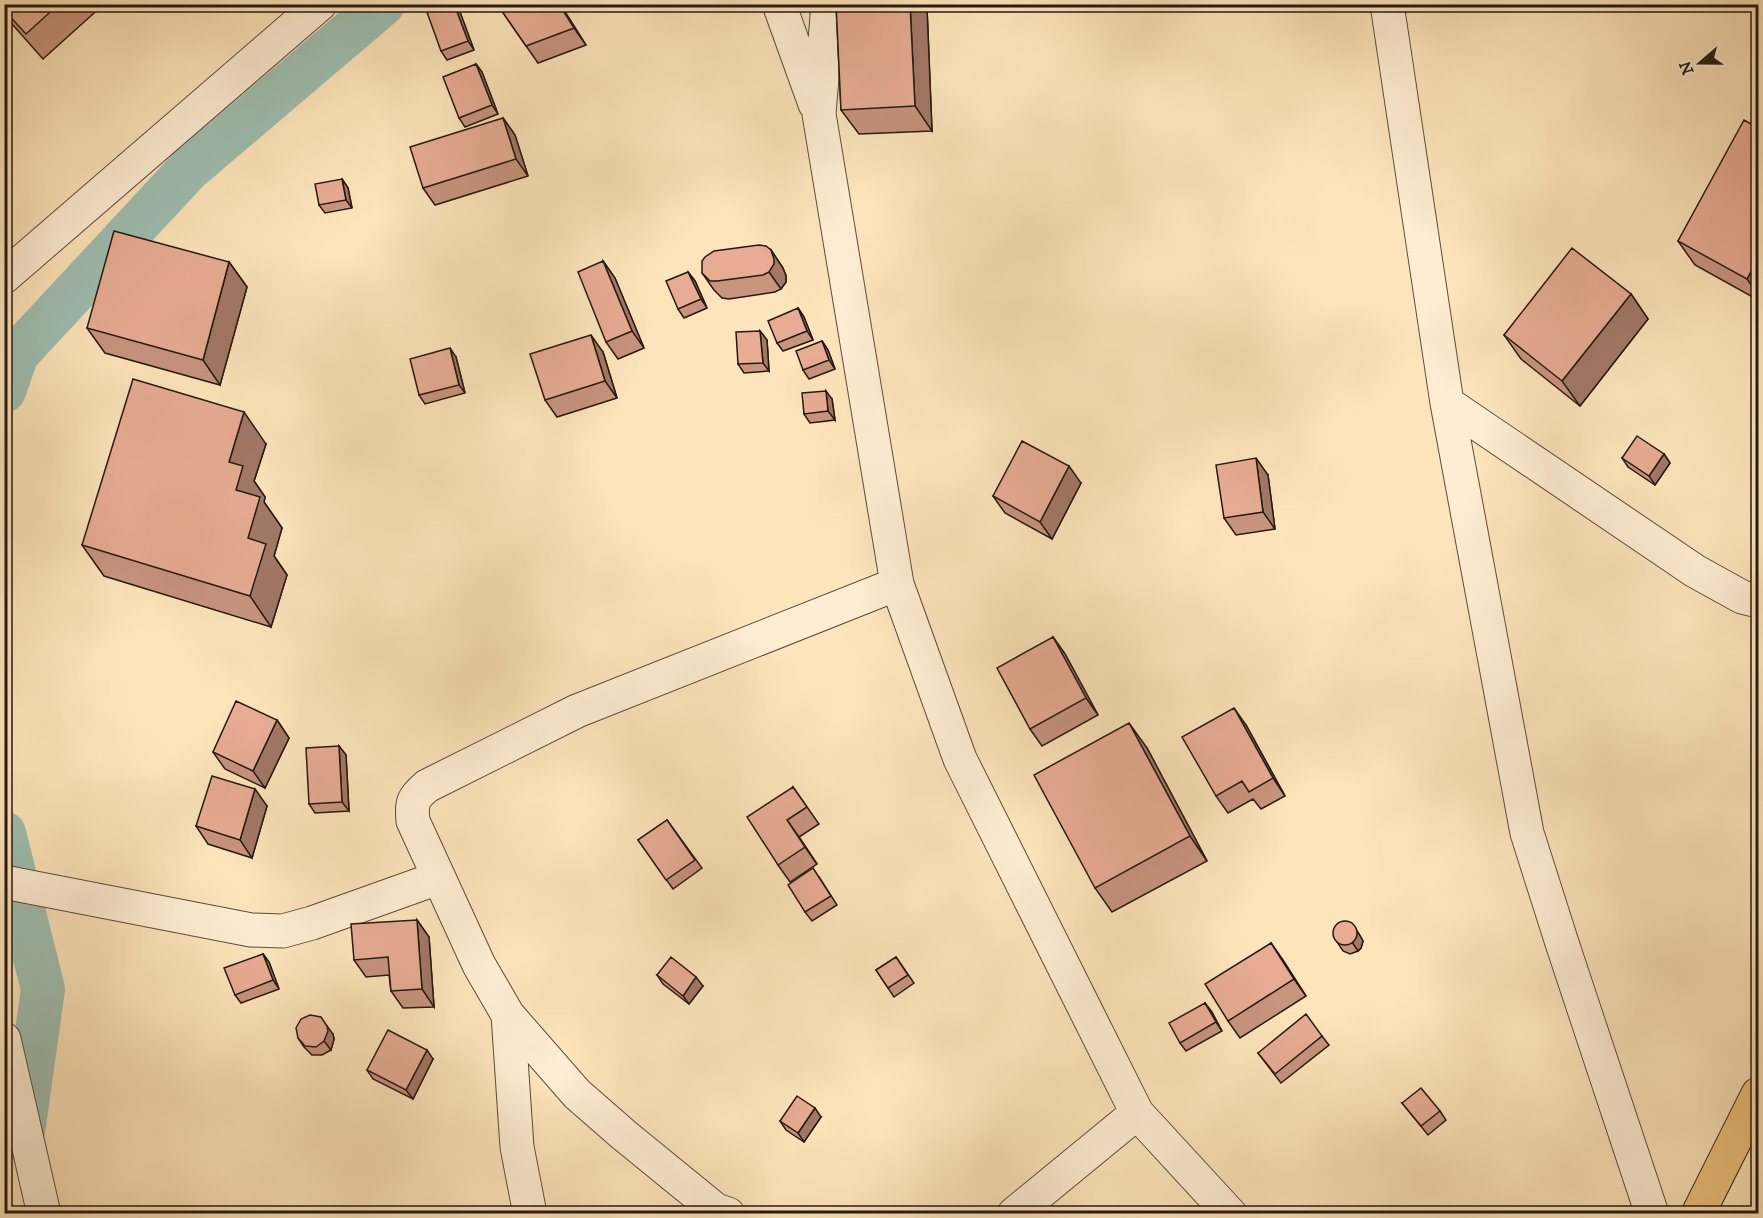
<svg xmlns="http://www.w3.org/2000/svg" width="1763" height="1218" viewBox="0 0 1763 1218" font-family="'IM FELL DW Pica',serif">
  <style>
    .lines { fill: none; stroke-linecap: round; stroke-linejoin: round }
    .canal { stroke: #9fbeb1; stroke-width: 44 }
    .minor-casing { stroke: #5c4c3c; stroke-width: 35 }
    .major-casing { stroke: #271911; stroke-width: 35 }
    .minor { stroke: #feedd3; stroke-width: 33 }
    .major { stroke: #eec27e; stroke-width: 33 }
    .wall { fill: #c7947e; stroke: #271911; stroke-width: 1.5 }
    .shaded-wall { fill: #a27867; stroke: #271911; stroke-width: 1.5 }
    .building { fill: #e7ac93; stroke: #271911; stroke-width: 1.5 }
  </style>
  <rect width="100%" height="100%" fill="#fde4bb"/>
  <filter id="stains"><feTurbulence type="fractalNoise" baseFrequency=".00333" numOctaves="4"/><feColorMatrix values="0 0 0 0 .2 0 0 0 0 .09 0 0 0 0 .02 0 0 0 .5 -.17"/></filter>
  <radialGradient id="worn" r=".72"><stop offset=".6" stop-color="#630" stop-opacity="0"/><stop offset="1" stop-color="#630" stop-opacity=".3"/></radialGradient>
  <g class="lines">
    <path class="canal" d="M4 391 17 354 188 170 383 4
      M4 833 43 989 22 1139"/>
    <defs>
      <path id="minor" d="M779 4 815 104
        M828 4 819 114 897 584 960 759 1137 1113 1230 1214
        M1387 4 1447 403 1527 833 1562 943 1652 1214
        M4 277 320 4
        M1447 403 1695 571 1742 597 1758 601
        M4 882 251 930 283 931 312 923 438 878
        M508 1015 517 1147 530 1214
        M4 1039 44 1214
        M728 1214 716 1210 624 1135 577 1094 508 1015 479 965 413 821C411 802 413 798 427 786L577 711 897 584
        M1014 1214 1137 1113"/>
      <path id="major" d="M1698 1214 1758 1094"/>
    </defs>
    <use href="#minor" class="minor-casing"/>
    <use href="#major" class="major-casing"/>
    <use href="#minor" class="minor"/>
    <use href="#major" class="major"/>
  </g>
  <path class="wall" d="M4 4H104L43 59 4 15Z
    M457 4 474 50 447 60 441 51Z
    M497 4H560L586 45 538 63Z
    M836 4H924L927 8 932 131 859 134 841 110Z
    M476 64 482 72 498 114 465 127 459 118Z
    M503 118 515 135 528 176 435 205 423 188Z
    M1758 128V300L1695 265 1678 241Z
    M342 179 348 188 352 208 325 213 319 205Z
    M771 250 783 268 786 276V282L781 289 775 292 729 299 722 298 714 290 702 273Z
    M603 261 615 278 644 348 618 359 606 342Z
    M229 262 247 287 220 385 105 353 87 328Z
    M688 272 695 281 707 308 684 318 678 309Z
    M1631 294 1648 319 1580 406 1521 359 1504 335Z
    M798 308 804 317 813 340 783 351 777 343Z
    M760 331 767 340 769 371 744 373 738 364Z
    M822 341 828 350 835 369 809 379 803 370Z
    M603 352 617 398 557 417 545 400Z
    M456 357 465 393 425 404 419 395Z
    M832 399 835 420 810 423 804 414Z
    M266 444 254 481 265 497 264 502 282 528 274 556 287 575 271 627 104 576 82 545Z
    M1664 454 1670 463 1655 485 1628 467 1622 458Z
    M1268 475 1275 529 1236 535 1224 518Z
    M1081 483 1052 539 1005 513 993 496Z
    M1053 637 1065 654 1098 715 1042 746 1030 729Z
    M277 720 289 738 265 788 225 769 213 752Z
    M1246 725 1285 796 1261 809 1253 799 1228 813 1216 796Z
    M339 746 346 755 349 811 315 813 309 804Z
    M1147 748 1207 861 1112 912 1095 888Z
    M793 787 819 824 799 837 817 864 790 882 778 865Z
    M267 806 252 858 208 844 196 826Z
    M667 820 702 868 673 889 638 840Z
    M819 877 837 905 812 921 805 912Z
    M417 920 429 937 434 1007 403 1008 391 991 389 975 366 977 354 960Z
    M1359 934 1363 941 1361 948 1358 951 1350 954 1343 951 1337 942Z
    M1271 943 1306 996 1240 1038 1228 1021Z
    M263 954 269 962 279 989 241 1003 235 995Z
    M896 957 914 983 894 997 876 970Z
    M657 975 703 986 689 1004 663 984Z
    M1205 1003 1222 1031 1186 1051 1180 1043Z
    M333 1034 334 1039 331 1050 322 1055H312L304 1047 298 1038Z
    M1322 1036 1329 1045 1281 1083 1258 1053Z
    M433 1059 413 1099 373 1079 367 1070Z
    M1402 1103 1440 1111 1446 1120 1428 1135Z
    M821 1117 804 1142 786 1130 780 1121Z"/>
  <path class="shaded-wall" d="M454 4H457L474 50 468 41Z
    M559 4H560L586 45 574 28Z
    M910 4H924L927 8 932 131 915 106Z
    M476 64 482 72 498 114 492 105Z
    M503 118 515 135 528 176 516 159Z
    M342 179 348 188 352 208 346 200Z
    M771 250 783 268 786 276V282L781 289 769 272Z
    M1758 258V295L1747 279Z
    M603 261 615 278 644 348 632 331Z
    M229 262 247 287 220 385 203 360Z
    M688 272 695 281 707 308 701 299Z
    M1631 294 1648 319 1580 406 1562 381Z
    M798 308 804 317 813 340 807 331Z
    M760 331 767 340 769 371 763 363Z
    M591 335 603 352 617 398 605 381Z
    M822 341 828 350 835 369 829 360Z
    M450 348 456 357 465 393 459 385Z
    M826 391 832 399 835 420 828 411Z
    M244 412 266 444 254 481 265 497 264 502 282 528 274 556 287 575 271 627 250 596 248 538 229 462Z
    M1664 454 1670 463 1655 485 1649 476Z
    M1256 458 1268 475 1275 529 1263 512Z
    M1069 466 1081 483 1052 539 1040 522Z
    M1053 637 1065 654 1098 715 1086 698Z
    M1234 708 1246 725 1285 796 1273 778Z
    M277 720 289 738 265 788 253 771Z
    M1129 723 1147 748 1207 861 1190 836Z
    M339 746 346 755 349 811 342 802Z
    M255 789 267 806 252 858 240 840Z
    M787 820 799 837 817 864 805 847Z
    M417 920 429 937 434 1007 422 989Z
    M1353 925 1359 934 1363 941 1361 948 1358 951 1352 942Z
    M1271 943 1283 960 1306 996 1294 979Z
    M263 954 269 962 279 989 273 980Z
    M696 977 703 986 689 1004 683 996Z
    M1205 1003 1212 1012 1222 1031 1216 1022Z
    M327 1026 333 1034 334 1039 331 1050 324 1041Z
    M427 1050 433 1059 413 1099 406 1090Z
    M815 1108 821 1117 804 1142 798 1133Z"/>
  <path class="building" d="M4 4H59L26 34 4 10Z
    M424 4H454L468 41 441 51Z
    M497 4H559L574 28 526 46Z
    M836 4H910L915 106 841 110Z
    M476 64 492 105 459 118 443 77Z
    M503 118 516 159 423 188 410 147Z
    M1744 120 1758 128V258L1747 279 1678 241Z
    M342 179 346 200 319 205 315 184Z
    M114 231 229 262 203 360 87 328Z
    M759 245 766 246 771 250 774 259V264L769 272 763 275 717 281H710L702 273V261L705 257 714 251Z
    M1572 248 1631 294 1562 381 1504 335Z
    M603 261 632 331 606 342 578 272Z
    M688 272 701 299 678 309 666 281Z
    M798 308 807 331 777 343 768 321Z
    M760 331 763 363 738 364 736 332Z
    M591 335 605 381 545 400 530 354Z
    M822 341 829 360 803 370 796 351Z
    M450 348 459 385 419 395 410 359Z
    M133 379 244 412 229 462 243 466 236 490 260 497 248 538 266 544 250 596 82 545Z
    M826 391 828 411 804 414 802 393Z
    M1637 436 1664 454 1649 476 1622 458Z
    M1022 441 1069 466 1040 522 993 496Z
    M1256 458 1263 512 1224 518 1216 465Z
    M1053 637 1086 698 1030 729 997 668Z
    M236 701 277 720 253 771 213 752Z
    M1234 708 1273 778 1249 792 1242 781 1216 796 1182 737Z
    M1129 723 1190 836 1095 888 1034 775Z
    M339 746 342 802 309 804 306 748Z
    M212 776 255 789 240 840 196 826Z
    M793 787 807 807 787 820 805 847 778 865 747 817Z
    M667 820 695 860 666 880 638 840Z
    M813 868 831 896 805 912 788 885Z
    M417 920 422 989 391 991 388 957 354 960 351 924Z
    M1333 933a12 12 0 1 1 24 0a12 12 0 1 1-24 0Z
    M1271 943 1294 979 1228 1021 1205 984Z
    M263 954 273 980 235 995 224 968Z
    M671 957 696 977 683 996 657 975Z
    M896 957 908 975 888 988 876 970Z
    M1205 1003 1216 1022 1180 1043 1169 1023Z
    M1306 1014 1322 1036 1275 1074 1258 1053Z
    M310 1015 321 1017 327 1026 328 1031 324 1041 316 1047 305 1046 298 1038 296 1028 301 1019Z
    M388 1030 427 1050 406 1090 367 1070Z
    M1421 1088 1440 1111 1421 1126 1402 1103Z
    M797 1096 815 1108 798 1133 780 1121Z"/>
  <rect width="1763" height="1218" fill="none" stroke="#fde4bb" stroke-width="24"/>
  <rect x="6" y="6" width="1751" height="1206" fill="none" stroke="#271911" stroke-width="3"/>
  <rect x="12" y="12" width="1739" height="1194" fill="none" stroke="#271911" stroke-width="1.5"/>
  <g transform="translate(1700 63) rotate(250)" stroke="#feedd3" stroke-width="4.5" paint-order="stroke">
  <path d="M0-4.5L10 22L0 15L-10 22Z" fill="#271911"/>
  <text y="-9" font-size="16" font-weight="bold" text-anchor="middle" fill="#271911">N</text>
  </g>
  <rect width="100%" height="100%" filter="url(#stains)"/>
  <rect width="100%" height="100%" fill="url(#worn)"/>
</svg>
